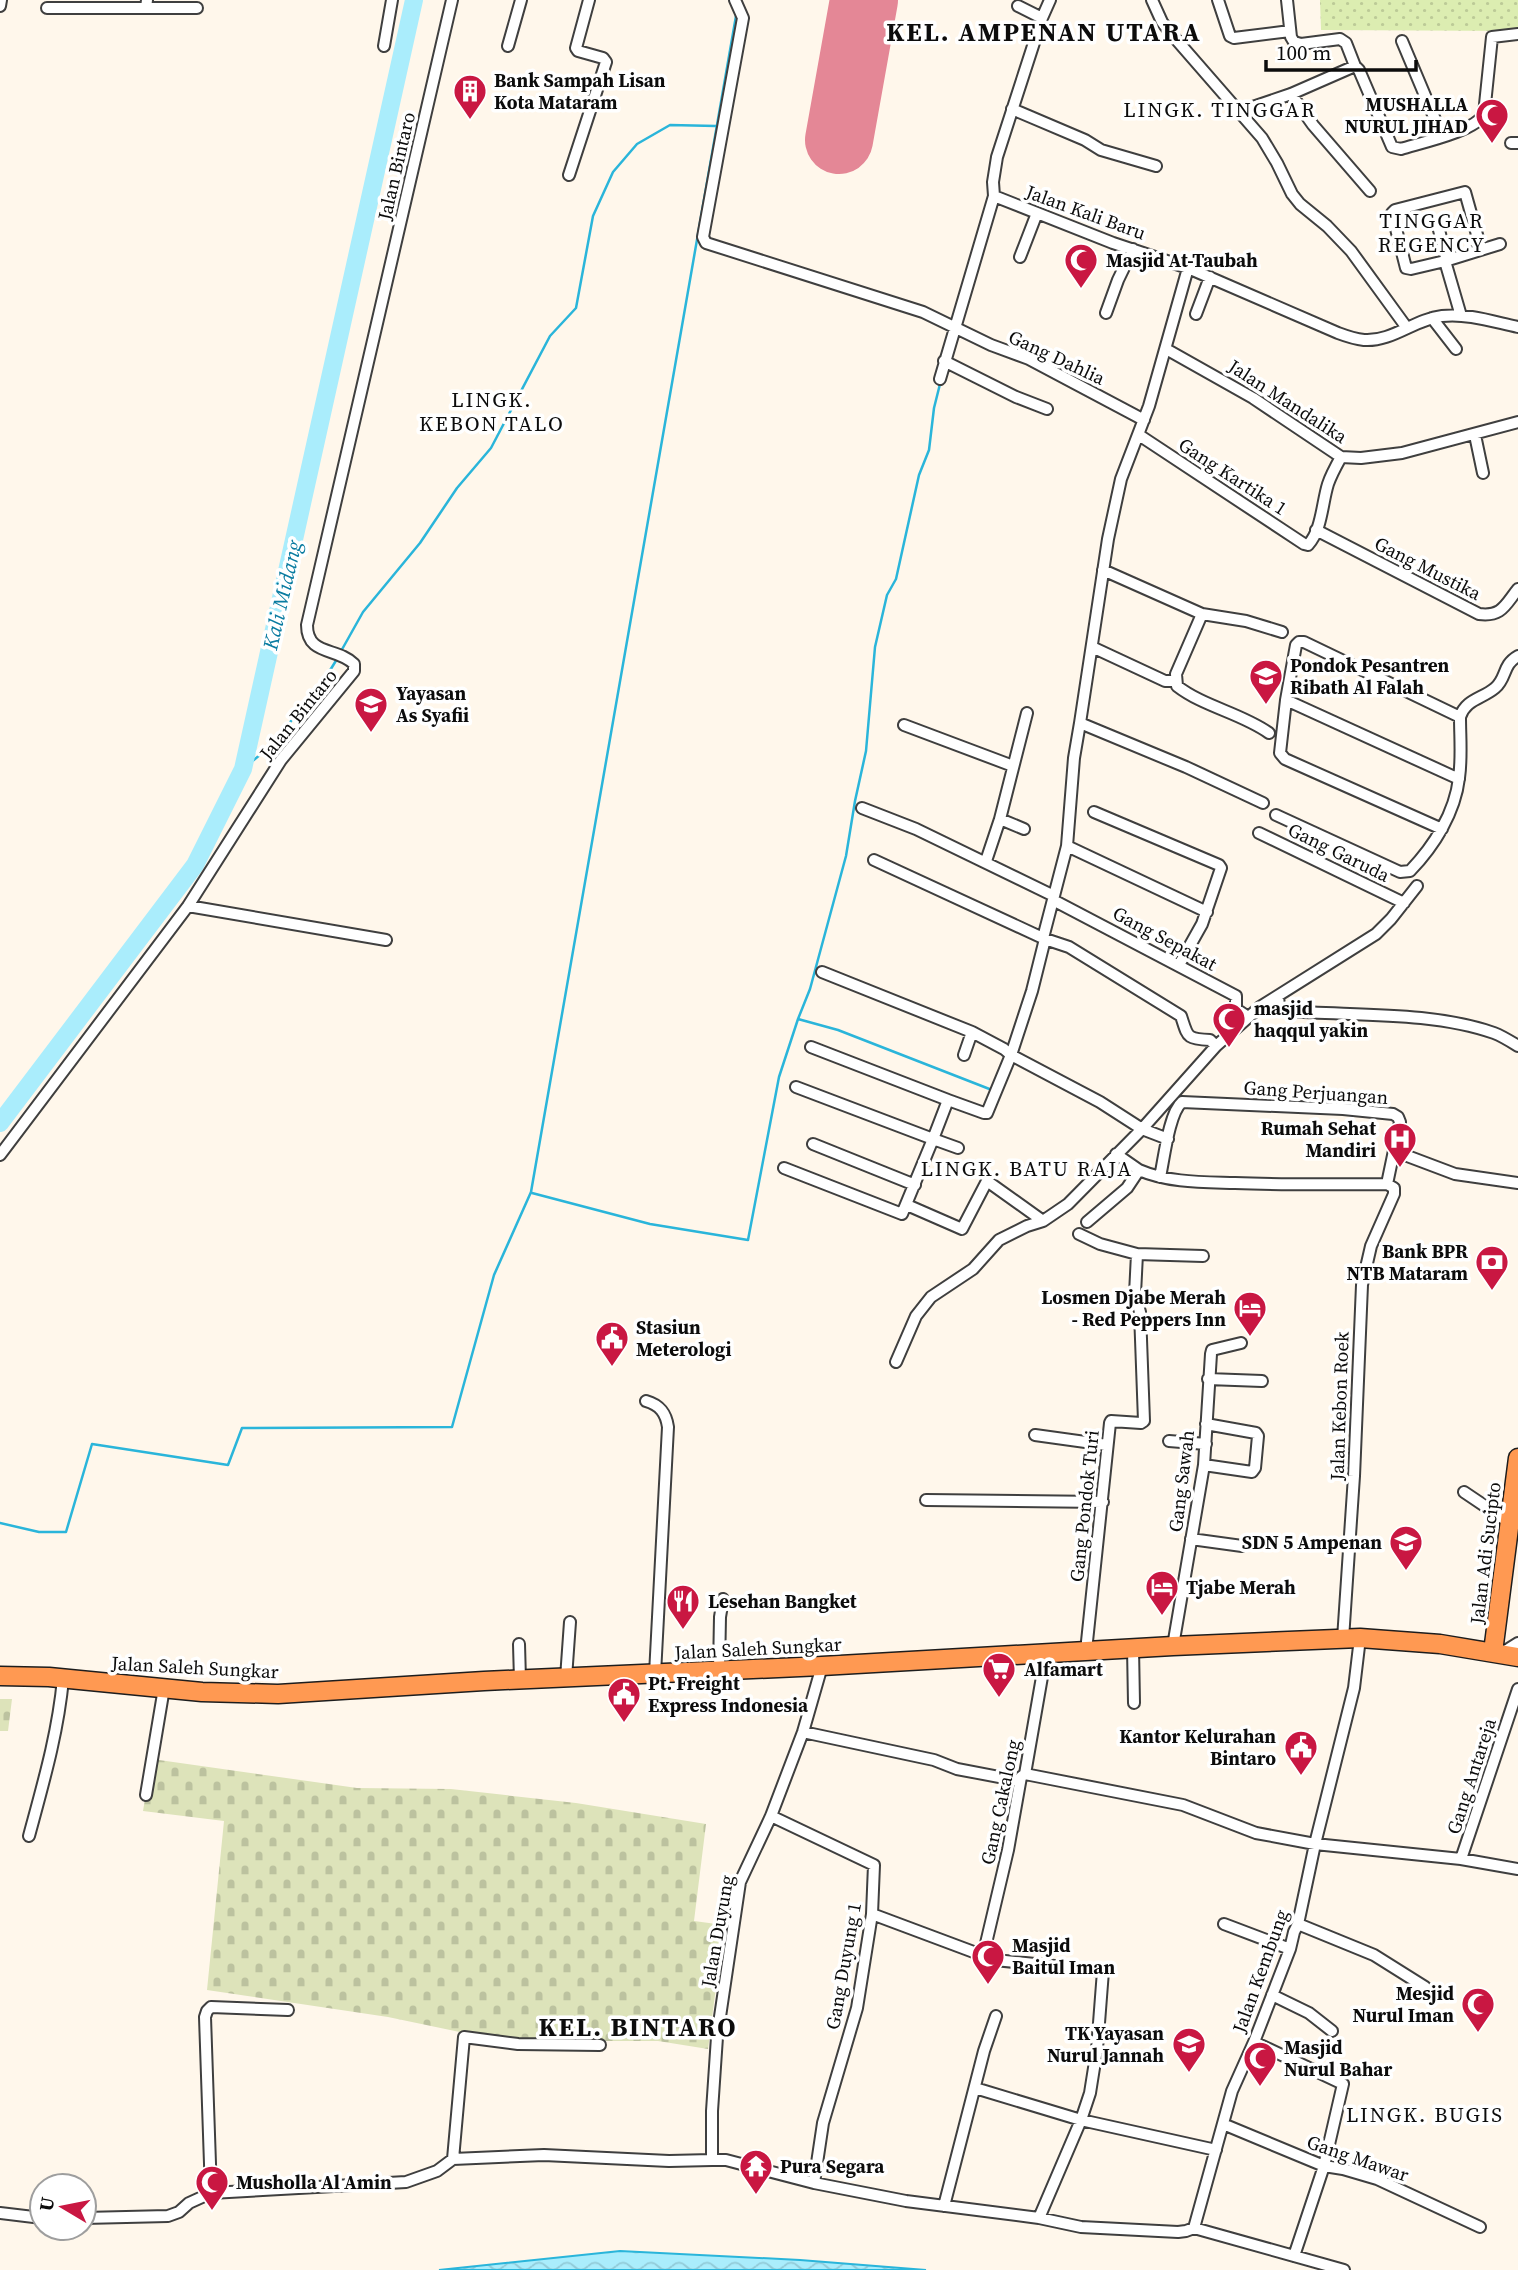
<svg xmlns="http://www.w3.org/2000/svg" width="1518" height="2270" viewBox="0 0 1518 2270" font-family="'Source Serif 4',serif">
  <style>
    .grass { fill: url(#grass-dots) }
    .cemetery { fill: url(#cemetery-stones) }
    .water { fill: url(#water-waves); stroke: #2ab5da; stroke-width: 2 }
    .lines { fill: none; stroke-linecap: round; stroke-linejoin: round }
    .stream { stroke: #2ab5da; stroke-width: 2.5 }
    .river { stroke: #aaedfc; stroke-width: 18 }
    .runway { stroke: #e48796; stroke-width: 68 }
    .minor-casing { stroke: #3f3f3f; stroke-width: 14 }
    .trunk-casing { stroke: #1d1d1d; stroke-width: 21 }
    .minor { stroke: #fff; stroke-width: 10 }
    .trunk { stroke: #ff9952; stroke-width: 18 }
    .labels { text-anchor: middle; dominant-baseline: central; stroke-width: 7; stroke-linejoin: round; paint-order: stroke }
    .poi-label { font-size: 19px; font-weight: bold; fill: #0c0c0c; stroke: #fff; text-anchor: start }
    .street-label { font-size: 19px; fill: #0c0c0c; stroke: #fff }
    .neighbourhood-label { font-size: 21px; letter-spacing: 2px; fill: #0c0c0c; stroke: #fff }
    .water-label { font-size: 21px; font-style: italic; fill: #0a7ca1; stroke: #fff }
    .district-label { font-size: 26px; font-weight: bold; letter-spacing: 2px; fill: #0c0c0c; stroke: #fff }
  </style>
  <defs>
    <pattern id="grass-dots" width="8" height="8" patternUnits="userSpaceOnUse" patternTransform="scale(1.75)"><rect width="8" height="8" fill="#dcedb1"/><path d="M2 2h.1M6 6h.1" fill="none" stroke="#bcca97" stroke-width="1.8" stroke-linecap="round"/></pattern>
    <pattern id="cemetery-stones" width="16" height="16" patternUnits="userSpaceOnUse" patternTransform="scale(1.75)"><rect width="16" height="16" fill="#dde3ba"/><path d="M2 7V4a2 2 0 0 1 4 0v3zM10 15v-3a2 2 0 0 1 4 0v3z" fill="#bcc29f"/></pattern>
    <pattern id="water-waves" width="16" height="10" patternUnits="userSpaceOnUse" patternTransform="scale(1.75)"><rect width="16" height="10" fill="#aaedfc"/><path d="M0 5q4-4 8 0t8 0" fill="none" stroke="#91cad7"/></pattern>
  </defs>
  <rect width="100%" height="100%" fill="#fff7eb"/>
  <path class="grass" d="M1320 0H1518V31L1321 30Z"/>
  <path class="cemetery" d="M0 1699H12L8 1731H0Z
    M152 1759 357 1788 451 1789 576 1803 706 1824 694 1921 724 1925 708 2049 658 2041H528L474 2035 388 2017 207 1990 224 1821 143 1811Z"/>
  <path class="water" d="M620 2251 800 2260 926 2270H439Z"/>
  <g class="lines">
    <path class="stream" d="M340 653 363 612 420 543 457 488 491 448 550 336 576 308 593 216 613 172 637 144 670 125 716 126
      M243 769 274 743 329 672 337 659
      M798 1019 810 989 846 856 855 801 866 751 875 647 887 595 896 579 919 475 929 450 934 408 940 384
      M532 1193 650 1224 748 1240 779 1077 798 1019 838 1030 992 1090
      M0 1523 39 1532H66L92 1444 228 1465 242 1428 452 1427 494 1275 531 1192 736 16"/>
    <path class="river" d="M0 1123 195 865 243 769 414 0"/>
    <path class="runway" d="M839 140 864 0"/>
    <defs>
      <path id="minor" d="M147 0 146 8H197
        M735 0 743 18 703 237 706 243 923 312 991 345 1029 359 1144 420
        M1050 0 1042 18 997 157 993 182 994 196 1113 243 1188 268 1338 333C1346 336 1355 339 1364 340 1392 342 1415 319 1442 316 1467 313 1494 322 1518 327
        M1152 0 1162 22 1174 37 1262 138 1277 163 1292 194 1300 204 1327 226 1351 251 1407 328
        M1218 0 1230 36 1234 38 1290 31
        M1287 0 1291 37 1294 42 1301 44 1340 39 1346 43 1355 66
        M0 6 1 0
        M1018 6 1042 18
        M47 8H146
        M1402 41 1442 136
        M384 46 392 0
        M508 46 521 0
        M1291 94 1313 125 1370 191
        M1012 109 1085 140 1101 150 1156 166
        M1241 111 1291 94 1355 66 1359 70 1392 147 1401 149C1420 143 1476 131 1484 114L1492 37 1518 34
        M1511 143H1518
        M569 175 606 62 603 58 578 51 576 48 589 0
        M1439 230 1447 261
        M1020 257 1037 213
        M1445 261 1411 269 1406 268 1392 213 1395 210 1465 192 1481 249
        M1188 268 1149 406 1121 479 1108 539 1080 723 1186 767 1263 803
        M1106 313 1118 280 1133 249
        M1196 314 1210 277
        M1461 316 1445 261 1500 244
        M1432 318 1456 349
        M1166 349 1253 398 1341 457 1361 458 1402 453 1518 422
        M944 361 1016 397 1047 409
        M940 379 994 196
        M1139 435 1304 544 1308 545C1322 530 1322 503 1328 484 1331 475 1336 466 1341 457
        M1475 435 1483 473
        M1316 530 1479 614C1502 617 1505 605 1518 589
        M1103 570 1202 614 1176 674 1177 686C1204 707 1241 713 1269 733
        M1202 614 1246 621 1282 632
        M1092 647 1165 681H1176
        M1286 700 1459 779
        M904 725 1013 766
        M862 808 916 829 1054 896
        M1094 812 1219 865 1221 868 1202 924 1179 965
        M1276 815 1400 872 1410 871C1434 846 1455 813 1459 778 1462 758 1460 737 1460 717 1466 699 1482 699 1495 688 1507 678 1502 665 1518 656
        M1000 819 1024 829
        M1442 829 1285 759 1280 753 1286 700 1296 645 1299 642H1304L1460 717
        M1259 833 1404 903
        M1067 846 1207 912
        M874 860 1045 939 1069 947 1181 1016C1188 1037 1186 1039 1210 1040L1216 1046
        M986 861 1000 819 1027 713
        M1053 900 1236 996V1009L1248 1017
        M188 906 386 940
        M1043 938 1067 846 1074 758 1080 723
        M822 972 972 1032 1004 1049 1011 1055 1100 1102 1142 1129 1168 1139
        M1278 997 1279 1005 1287 1011C1352 1016 1432 1011 1494 1033 1502 1036 1510 1041 1518 1046
        M811 1047 948 1100
        M964 1055 972 1032
        M796 1087 933 1139 948 1100 984 1113H987L1011 1055 1032 991 1045 939
        M813 1144 915 1185
        M1394 1151 1455 1174 1518 1183
        M1116 1154 1139 1170
        M0 1155 188 906 281 760 354 671V664C337 647 307 656 307 625L452 0
        M784 1168 902 1214 933 1139 958 1148
        M907 1205 962 1229 987 1181 1043 1221
        M1087 1222 1127 1188 1139 1170C1169 1183 1204 1182 1235 1183 1286 1185 1336 1184 1387 1184L1400 1122 1398 1117 1393 1114 1343 1109 1182 1102C1169 1113 1164 1159 1160 1177
        M1079 1234 1100 1244 1137 1254
        M896 1362 916 1316 931 1297 973 1269 999 1240 1027 1226 1043 1221 1068 1204 1142 1129 1216 1046 1260 1007 1376 934 1391 919 1417 886
        M1208 1379 1262 1381
        M646 1401C660 1405 666 1413 668 1427L655 1674
        M1035 1435 1107 1445
        M1169 1441 1206 1444
        M1204 1465 1252 1472 1255 1468 1258 1436 1256 1433 1206 1424
        M1464 1492 1510 1523
        M926 1500 1103 1502
        M1191 1539 1242 1546
        M1343 1639 1354 1476 1362 1285 1371 1246 1394 1194V1188L1387 1184
        M519 1644 520 1680
        M1173 1646 1204 1465 1211 1354 1212 1350 1241 1343
        M1133 1648 1134 1703
        M1086 1651 1110 1423 1111 1421 1141 1423 1144 1421 1140 1312 1135 1294 1137 1254 1203 1256
        M1502 1653 1518 1643
        M822 1666 803 1732 771 1816 740 1882 717 2037 712 2111V2160H726L814 2183 906 2201 1039 2218 1081 2227 1178 2232 1186 2231 1194 2228 1344 2270
        M719 1670 720 1617 723 1599
        M566 1678 570 1622
        M803 1732 934 1760 957 1769 1020 1781
        M1025 1774 1183 1805 1256 1833 1315 1844 1461 1859 1518 1869
        M146 1795 164 1688
        M771 1816 874 1865 872 1914 857 2008 823 2123 814 2183
        M29 1836C43 1784 58 1733 63 1679
        M1461 1859 1518 1689
        M872 1914 995 1960 1103 1971 1097 2049 1090 2093 1081 2120 1039 2218
        M1224 1924 1290 1949
        M1298 1924 1374 1955 1425 1987
        M983 1956 1008 1850 1021 1777 1025 1774 1046 1654
        M1272 1995 1309 2013 1332 2031
        M1254 2042 1343 2084 1324 2166 1294 2256
        M975 2088 1081 2120 1216 2150
        M1223 2124 1324 2166 1343 2169 1377 2179 1480 2227
        M453 2159 464 2037 518 2044 600 2045
        M211 2193 205 2017 207 2011 211 2007 288 2010
        M944 2206 984 2051 996 2016
        M0 2213 42 2218
        M84 2218 168 2216 179 2212 189 2203 211 2193 406 2182 437 2171 453 2159 544 2155 669 2161 712 2160
        M1194 2228 1232 2091 1254 2042 1290 1949 1294 1932 1298 1924 1315 1844 1354 1688 1360 1638"/>
      <path id="trunk" d="M1493 1652 1518 1458
        M0 1676 49 1677 202 1692 278 1694 484 1681 822 1666 1173 1646 1360 1638 1440 1644 1518 1657"/>
    </defs>
    <use href="#minor" class="minor-casing"/>
    <use href="#trunk" class="trunk-casing"/>
    <use href="#minor" class="minor"/>
    <use href="#trunk" class="trunk"/>
  </g>
  <defs>
    <symbol id="building-pin" viewBox="-11 -11 22 30"><path d="M0 17L-7.5 6A9.5 9.5 0 1 1 7.5 6Z" fill="#c91742" stroke="#fff"/><path d="M-4-6H4V6H1V3H-1V6H-4ZM-2.5-4.3h1.7v1.8h-1.7ZM.8-4.3h1.7v1.8H.8ZM-2.5-1h1.7V.8h-1.7ZM.8-1h1.7V.8H.8Z" fill="#fff"/></symbol>
    <symbol id="mosque-pin" viewBox="-11 -11 22 30"><path d="M0 17L-7.5 6A9.5 9.5 0 1 1 7.5 6Z" fill="#c91742" stroke="#fff"/><path d="M3.5-4.9A6 6 0 1 0 3.5 4.9A5 5 0 1 1 3.5-4.9Z" fill="#fff"/></symbol>
    <symbol id="school-pin" viewBox="-11 -11 22 30"><path d="M0 17L-7.5 6A9.5 9.5 0 1 1 7.5 6Z" fill="#c91742" stroke="#fff"/><path d="M0-5L7-2L0 1L-7-2ZM-4 1L0 2.5L4 1V4Q0 6-4 4Z" fill="#fff"/></symbol>
    <symbol id="hospital-pin" viewBox="-11 -11 22 30"><path d="M0 17L-7.5 6A9.5 9.5 0 1 1 7.5 6Z" fill="#c91742" stroke="#fff"/><path d="M-5-5h3v3.5h4V-5h3V5h-3V1.5h-4V5h-3Z" fill="#fff"/></symbol>
    <symbol id="bank-pin" viewBox="-11 -11 22 30"><path d="M0 17L-7.5 6A9.5 9.5 0 1 1 7.5 6Z" fill="#c91742" stroke="#fff"/><path d="M-6-4H6V4H-6ZM0-2.3a2.3 2.3 0 1 0 0 4.6a2.3 2.3 0 1 0 0-4.6Z" fill="#fff"/></symbol>
    <symbol id="hotel-pin" viewBox="-11 -11 22 30"><path d="M0 17L-7.5 6A9.5 9.5 0 1 1 7.5 6Z" fill="#c91742" stroke="#fff"/><path d="M-6-4.5h1.5V1H6V5H4.5V3h-9V5H-6ZM-4 0a1.8 1.8 0 1 1 3.6 0ZM.5 0V-2.5h3Q6-2.5 6 0Z" fill="#fff"/></symbol>
    <symbol id="civic-pin" viewBox="-11 -11 22 30"><path d="M0 17L-7.5 6A9.5 9.5 0 1 1 7.5 6Z" fill="#c91742" stroke="#fff"/><path d="M-.6-6.5H3V-4.5H.6V-3L4-1V1h2V6H-6V1h2V-1L-.6-3ZM-1.2 2.5V6h2.4V2.5Z" fill="#fff"/></symbol>
    <symbol id="restaurant-pin" viewBox="-11 -11 22 30"><path d="M0 17L-7.5 6A9.5 9.5 0 1 1 7.5 6Z" fill="#c91742" stroke="#fff"/><path d="M-5-6h1v4h1v-4h1v4h1v-4h1v5L-1.5 .5V6h-2V.5L-5-1ZM5-6V6H3V1.5H1.5Q1.5-4 5-6Z" fill="#fff"/></symbol>
    <symbol id="supermarket-pin" viewBox="-11 -11 22 30"><path d="M0 17L-7.5 6A9.5 9.5 0 1 1 7.5 6Z" fill="#c91742" stroke="#fff"/><path d="M-6-5.5h2.5l.6 2H6L4.5 2H-2.5L-4.4-4H-6ZM-1.5 3.2a1.3 1.3 0 1 0 .1 0ZM3 3.2a1.3 1.3 0 1 0 .1 0Z" fill="#fff"/></symbol>
    <symbol id="temple-pin" viewBox="-11 -11 22 30"><path d="M0 17L-7.5 6A9.5 9.5 0 1 1 7.5 6Z" fill="#c91742" stroke="#fff"/><path d="M0-6L5-2H3V0L6.5 2.5H4V6H1.5V3h-3V6H-4V2.5H-6.5L-3 0V-2H-5Z" fill="#fff"/></symbol>
  </defs>
  <g fill-rule="evenodd">
    <use href="#building-pin" x="451" y="72" width="38" height="52"/>
    <use href="#mosque-pin" x="1473" y="96" width="38" height="52"/>
    <use href="#mosque-pin" x="1062" y="241" width="38" height="52"/>
    <use href="#school-pin" x="1247" y="657" width="38" height="52"/>
    <use href="#school-pin" x="352" y="685" width="38" height="52"/>
    <use href="#mosque-pin" x="1210" y="1000" width="38" height="52"/>
    <use href="#hospital-pin" x="1381" y="1120" width="38" height="52"/>
    <use href="#bank-pin" x="1473" y="1243" width="38" height="52"/>
    <use href="#hotel-pin" x="1231" y="1289" width="38" height="52"/>
    <use href="#civic-pin" x="593" y="1319" width="38" height="52"/>
    <use href="#school-pin" x="1387" y="1523" width="38" height="52"/>
    <use href="#hotel-pin" x="1143" y="1568" width="38" height="52"/>
    <use href="#restaurant-pin" x="664" y="1582" width="38" height="52"/>
    <use href="#supermarket-pin" x="980" y="1650" width="38" height="52"/>
    <use href="#civic-pin" x="605" y="1675" width="38" height="52"/>
    <use href="#civic-pin" x="1282" y="1728" width="38" height="52"/>
    <use href="#mosque-pin" x="969" y="1937" width="38" height="52"/>
    <use href="#mosque-pin" x="1459" y="1985" width="38" height="52"/>
    <use href="#school-pin" x="1170" y="2025" width="38" height="52"/>
    <use href="#mosque-pin" x="1241" y="2039" width="38" height="52"/>
    <use href="#temple-pin" x="737" y="2147" width="38" height="52"/>
    <use href="#mosque-pin" x="193" y="2163" width="38" height="52"/>
  </g>
  <g class="labels">
    <g class="poi-label">
      <text x="494" y="80">Bank Sampah Lisan<tspan x="494" dy="22">Kota Mataram</tspan></text>
      <text x="1468" y="104" text-anchor="end">MUSHALLA<tspan x="1468" dy="22">NURUL JIHAD</tspan></text>
      <text x="1106" y="260">Masjid At-Taubah</text>
      <text x="1290" y="665">Pondok Pesantren<tspan x="1290" dy="22">Ribath Al Falah</tspan></text>
      <text x="396" y="693">Yayasan<tspan x="396" dy="22">As Syafii</tspan></text>
      <text x="1254" y="1008">masjid<tspan x="1254" dy="22">haqqul yakin</tspan></text>
      <text x="1376" y="1128" text-anchor="end">Rumah Sehat<tspan x="1376" dy="22">Mandiri</tspan></text>
      <text x="1468" y="1251" text-anchor="end">Bank BPR<tspan x="1468" dy="22">NTB Mataram</tspan></text>
      <text x="1226" y="1297" text-anchor="end">Losmen Djabe Merah<tspan x="1226" dy="22">- Red Peppers Inn</tspan></text>
      <text x="636" y="1327">Stasiun<tspan x="636" dy="22">Meterologi</tspan></text>
      <text x="1382" y="1542" text-anchor="end">SDN 5 Ampenan</text>
      <text x="1186" y="1587">Tjabe Merah</text>
      <text x="708" y="1601">Lesehan Bangket</text>
      <text x="1024" y="1669">Alfamart</text>
      <text x="648" y="1683">Pt. Freight<tspan x="648" dy="22">Express Indonesia</tspan></text>
      <text x="1276" y="1736" text-anchor="end">Kantor Kelurahan<tspan x="1276" dy="22">Bintaro</tspan></text>
      <text x="1012" y="1945">Masjid<tspan x="1012" dy="22">Baitul Iman</tspan></text>
      <text x="1454" y="1993" text-anchor="end">Mesjid<tspan x="1454" dy="22">Nurul Iman</tspan></text>
      <text x="1164" y="2033" text-anchor="end">TK Yayasan<tspan x="1164" dy="22">Nurul Jannah</tspan></text>
      <text x="1284" y="2047">Masjid<tspan x="1284" dy="22">Nurul Bahar</tspan></text>
      <text x="780" y="2166">Pura Segara</text>
      <text x="236" y="2182">Musholla Al Amin</text>
    </g>
    <g class="street-label">
      <text transform="translate(396 166) rotate(-77)">Jalan Bintaro</text>
      <text transform="translate(1086 212) rotate(20)">Jalan Kali Baru</text>
      <text transform="translate(1057 357) rotate(25)">Gang Dahlia</text>
      <text transform="translate(1288 401) rotate(33)">Jalan Mandalika</text>
      <text transform="translate(1233 476) rotate(33)">Gang Kartika 1</text>
      <text transform="translate(1428 568) rotate(27)">Gang Mustika</text>
      <text transform="translate(298 714) rotate(-51)">Jalan Bintaro</text>
      <text transform="translate(1339 852) rotate(26)">Gang Garuda</text>
      <text transform="translate(1165 938) rotate(28)">Gang Sepakat</text>
      <text transform="translate(1316 1092) rotate(4)">Gang Perjuangan</text>
      <text transform="translate(1339 1406) rotate(-88)">Jalan Kebon Roek</text>
      <text transform="translate(1181 1481) rotate(-83)">Gang Sawah</text>
      <text transform="translate(1084 1506) rotate(-84)">Gang Pondok Turi</text>
      <text transform="translate(1485 1553) rotate(-83)">Jalan Adi Sucipto</text>
      <text transform="translate(758 1648) rotate(-3)">Jalan Saleh Sungkar</text>
      <text transform="translate(195 1667) rotate(3)">Jalan Saleh Sungkar</text>
      <text transform="translate(1471 1776) rotate(-72)">Gang Antareja</text>
      <text transform="translate(1000 1802) rotate(-78)">Gang Cakalong</text>
      <text transform="translate(717 1931) rotate(-80)">Jalan Duyung</text>
      <text transform="translate(843 1966) rotate(-80)">Gang Duyung 1</text>
      <text transform="translate(1260 1971) rotate(-70)">Jalan Kembung</text>
      <text transform="translate(1358 2158) rotate(19)">Gang Mawar</text>
    </g>
    <g class="neighbourhood-label">
      <text x="1220" y="109">LINGK. TINGGAR</text>
      <text x="1432" y="220">TINGGAR<tspan x="1432" dy="24">REGENCY</tspan></text>
      <text x="492" y="399">LINGK.<tspan x="492" dy="24">KEBON TALO</tspan></text>
      <text x="1027" y="1168">LINGK. BATU RAJA</text>
      <text x="1425" y="2114">LINGK. BUGIS</text>
    </g>
    <g class="water-label">
      <text transform="translate(282 595) rotate(-77)">Kali Midang</text>
    </g>
    <g class="district-label">
      <text x="1044" y="32">KEL. AMPENAN UTARA</text>
      <text x="638" y="2027">KEL. BINTARO</text>
    </g>
  </g>
  <g transform="translate(63 2207) rotate(280)"><circle r="33" fill="#ffffff" stroke="#9e9e9e" stroke-width="2"/>
  <path d="M0-5L12 26L0 18L-12 26Z" fill="#c91742"/>
  <text y="-10" font-size="19" font-weight="bold" text-anchor="middle" fill="#0c0c0c">U</text>
  </g>
  <path d="M1266 60v10h150v-10" fill="none" stroke="#0c0c0c" stroke-width="3.5"/>
  <text x="1276" y="60" font-size="21" fill="#0c0c0c" stroke="#ffffff" stroke-width="5" paint-order="stroke">100 m</text>
</svg>
